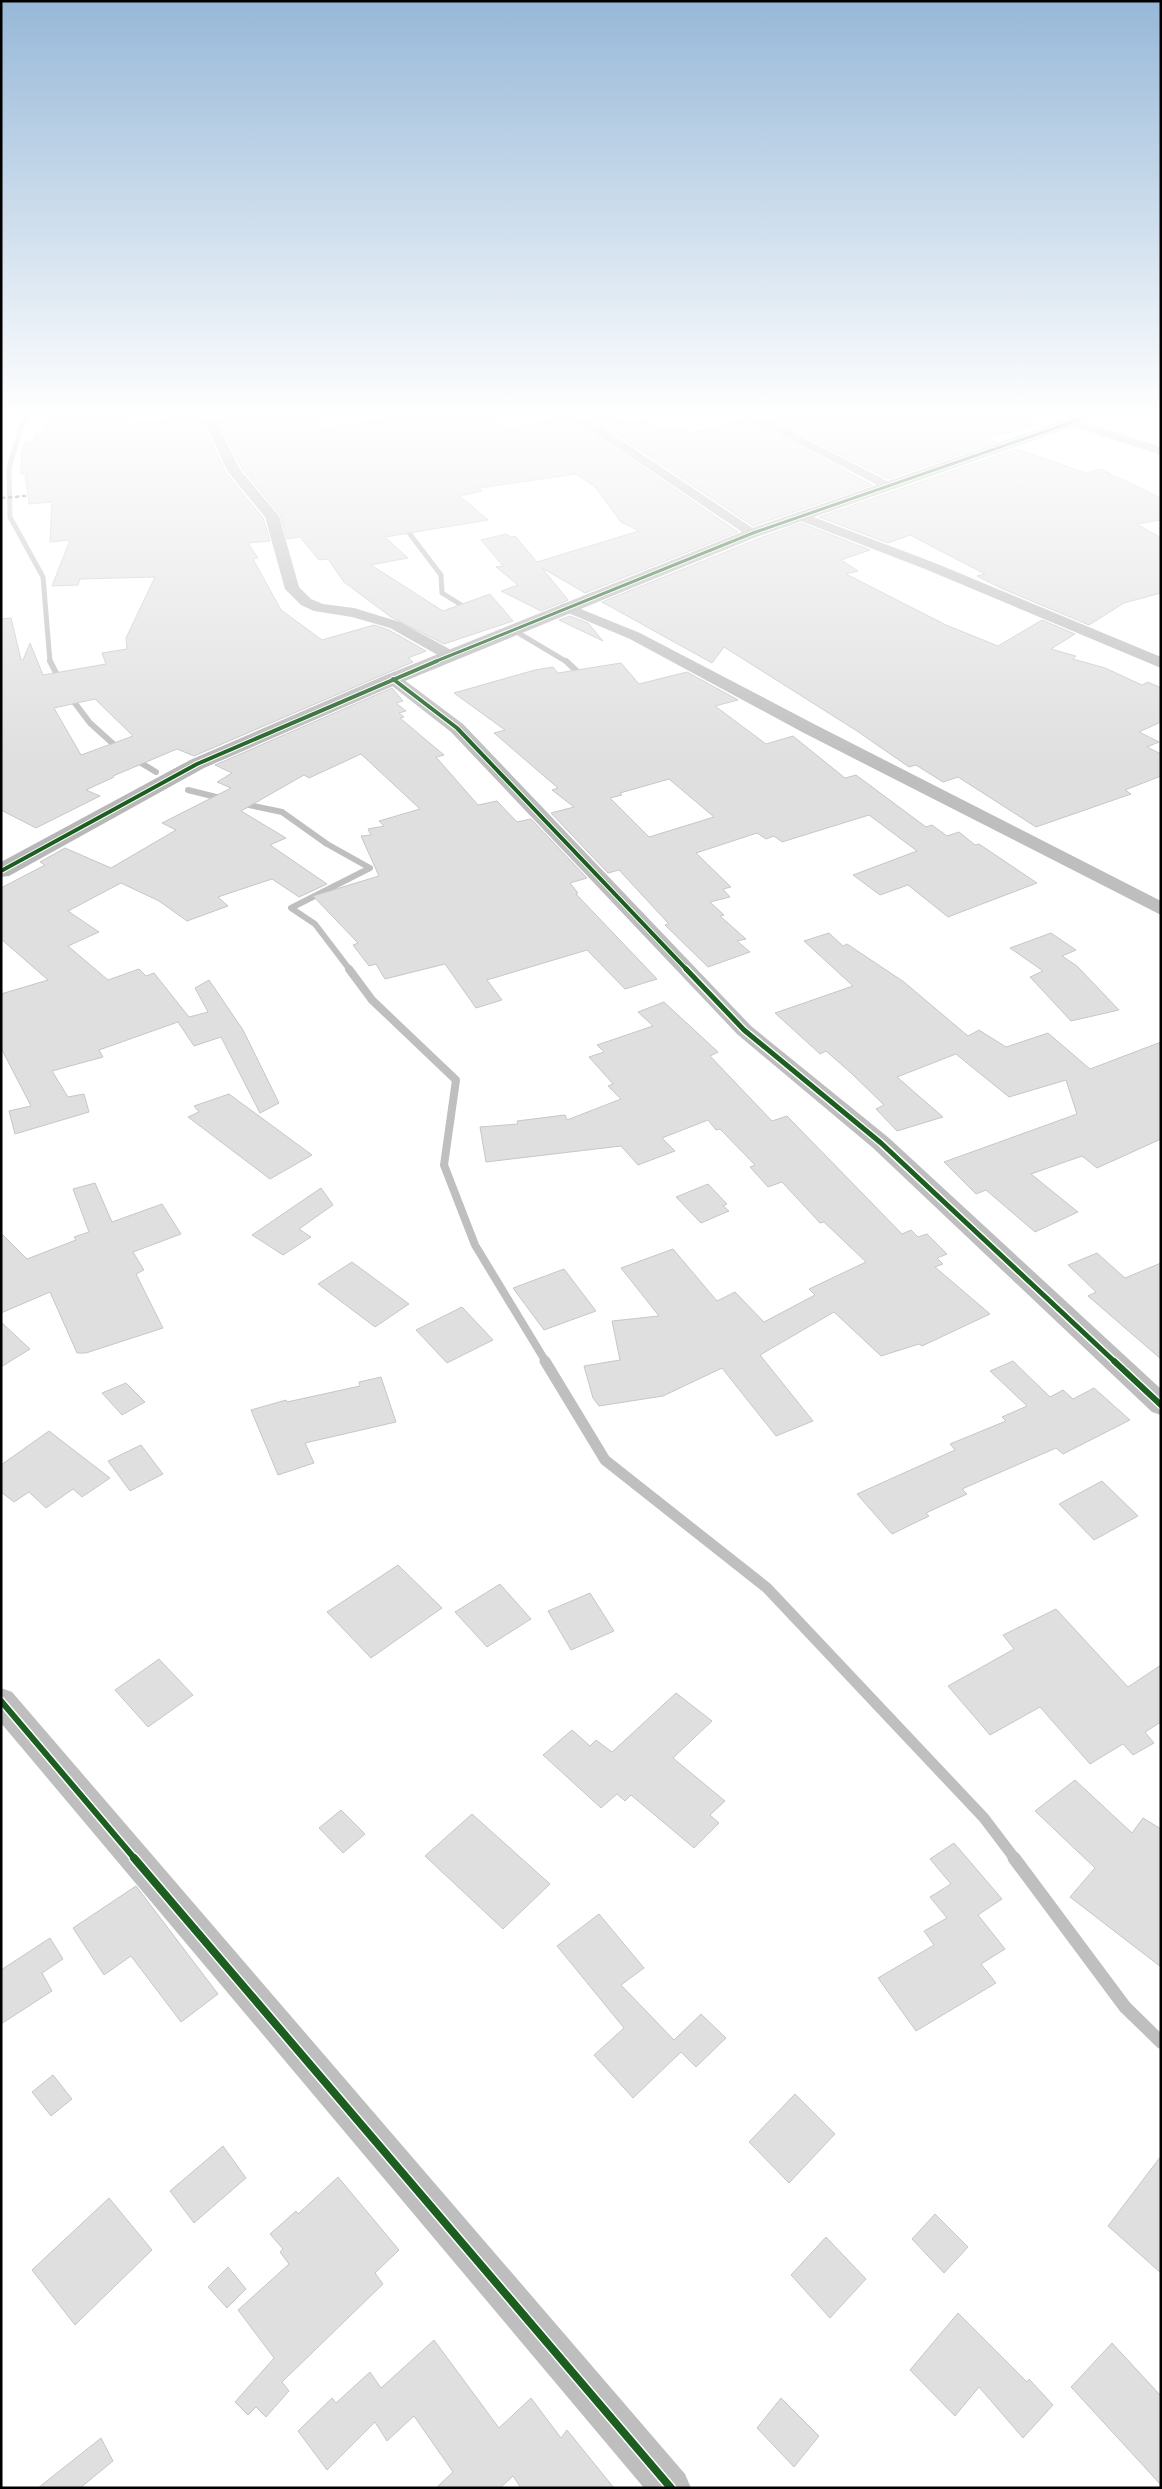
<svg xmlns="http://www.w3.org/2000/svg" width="1162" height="2489" viewBox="0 0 1162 2489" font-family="Ubuntu,sans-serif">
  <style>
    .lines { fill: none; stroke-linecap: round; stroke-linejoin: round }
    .stream-far4 { stroke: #bfbfbf; stroke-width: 5 }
    .stream-far3 { stroke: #bfbfbf; stroke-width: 6 }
    .stream-far2 { stroke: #bfbfbf; stroke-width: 8 }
    .stream-far1 { stroke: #bfbfbf; stroke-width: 11 }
    .stream { stroke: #bfbfbf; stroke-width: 13 }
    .building { fill: #dfdfdf; stroke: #c7c7c7; fill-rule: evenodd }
    .street { fill: #bebebe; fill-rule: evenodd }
    .secondary { fill: #b8b8b8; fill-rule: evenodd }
    .quiet { stroke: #8d6e63; stroke-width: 2.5; stroke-dasharray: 4.5 2.5; stroke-linecap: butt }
    .cycleway-far4-casing { stroke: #fff; stroke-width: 5 }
    .cycleway-far3-casing { stroke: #fff; stroke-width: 6 }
    .cycleway-far2-casing { stroke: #fff; stroke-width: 8 }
    .cycleway-far1-casing { stroke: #fff; stroke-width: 9 }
    .cycleway-casing { stroke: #fff; stroke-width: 11 }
    .cycleway-far4 { stroke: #1b5e20; stroke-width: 3 }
    .cycleway-far3 { stroke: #1b5e20; stroke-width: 4 }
    .cycleway-far2 { stroke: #1b5e20; stroke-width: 5 }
    .cycleway-far1 { stroke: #1b5e20; stroke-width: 6 }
    .cycleway { stroke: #1b5e20; stroke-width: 8 }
  </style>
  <rect width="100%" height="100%" fill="#fff"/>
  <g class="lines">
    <path class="stream-far4" d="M27 418 22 424 9 468 10 517 43 577 50 662
      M403 525 441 575 442 593 471 611
      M520 634 567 662"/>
    <path class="stream-far3" d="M50 661 61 683
      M566 661 584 678
      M68 694 90 723 120 750
      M133 758 156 772
      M188 790 224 799
      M239 803 282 812 327 844 370 868 291 908 315 924 350 970"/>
    <path class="stream-far2" d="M349 969 372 1000 456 1080 444 1165 475 1245 546 1362"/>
    <path class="stream-far1" d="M545 1361 605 1460 767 1588 984 1818 1015 1859"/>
    <path class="stream" d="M1014 1858 1125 2007 1161 2042"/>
  </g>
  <path class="building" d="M47 418H127L126 424 178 418H204V427L226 473 263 518 270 541 248 543 258 558 253 559 281 610 322 640 374 625 389 630 426 651 408 658 413 662 194 756 177 749 113 776 114 777 86 790 100 796 36 828 1 810V619L11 618 21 660H23L30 643 43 675 106 664 102 653 127 649 126 638 155 577 80 579 78 585 52 586 70 540 50 542 52 502 29 504 25 474H21L22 451 26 442H32L36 433H43ZM95 699 133 736 81 755 54 708Z
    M220 418H320V429L388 418H497L508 428 556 418H571L738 532 585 593 542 568 568 600 541 611 501 591 518 585 496 567 503 566 481 540 506 534 511 537 515 536 537 562 639 531 621 522 595 487 576 474 479 488 482 491 460 496 488 520 385 537 408 558 371 565 443 611 490 594 513 621 444 644 391 617 344 582 328 559 319 560 300 537 287 539 280 515 243 470 220 426Z
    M592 418H617L624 423 647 419 666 431 681 427 691 433 747 418 872 485 753 526Z
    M769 418H1031L1032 427 986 438 996 442 888 479Z
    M1016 449 1086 473 1100 469 1161 498V520L1137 524 1161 538V593L1124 603 1089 625 1003 589 977 576 985 574 910 535 888 543 819 517Z
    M801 523 870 550 841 560 858 571 846 574 946 625 998 646 1042 620 1075 634 1051 649 1076 656 1073 659 1105 668 1142 685 1148 682 1161 688V722L1139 732 1159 742 1147 747 1161 754V776L1125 790 1131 794 1036 827 958 777 943 782 916 765 909 767 857 731 724 647 712 663 602 602 760 538Z
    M570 616 588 623 603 641 559 620Z
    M621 663 639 684 687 672 738 700 715 706 766 744 793 736 845 778 856 775 926 827 932 825 947 836 959 832 975 845 979 844 1037 883 948 917 908 885 880 895 853 875 917 851 869 815 782 842 774 836 766 839 757 833 696 853 731 887 723 889 730 897 710 902 724 915 720 916 746 939 737 941 750 952 708 967 665 925 669 924 619 870 608 873 551 813 574 807 552 790 558 788 494 733 505 730 454 693 535 670 553 667 558 673ZM669 779 714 817 649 837 610 798 622 795 620 793Z
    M392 688 403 701 396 703 406 711 399 713 404 717 400 718 444 755 436 757 478 805 497 801 517 822 531 819 587 878 570 883 578 893 576 894 657 979 625 989 587 950 487 980 502 1000 476 1008 445 964 385 979 376 964 369 966 353 945 358 943 313 896 379 876 361 836 371 835 368 829 384 826 379 821 420 809 361 754 309 778 304 775 241 811 286 838 270 845 327 884 299 897 272 879 218 897 228 906 187 921 159 901 121 883 68 911 99 932 68 946 108 980 139 969 146 976 154 973 189 1017 208 1012 195 988 209 980 243 1030 279 1103 260 1113 221 1037 194 1046 178 1022 99 1050 103 1057 52 1071 68 1097 84 1094 89 1112 15 1134 9 1111 31 1106 1 1048V994L48 980 1 939V888L45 865 40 862 65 848 111 868 176 830 162 823 231 788 217 782 232 773 215 765Z
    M829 933 843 946 847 944 904 982 968 1036 979 1030 1006 1047 1048 1033 1090 1069 1161 1042V1139L1097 1168 1082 1156 1031 1174 1078 1212 1035 1232 986 1190 976 1194 944 1162 1077 1114 1066 1080 1009 1097 956 1054 897 1077 943 1117 897 1131 876 1109 884 1105 850 1072 826 1051 820 1054 775 1013 853 986 804 941Z
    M1051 933 1076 950 1062 956 1077 966 1119 1010 1071 1021 1030 977 1043 971 1010 948Z
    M664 1002 718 1052 710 1056 772 1121 787 1116 902 1234 911 1230 918 1237 927 1234 947 1254 937 1258 943 1264 935 1267 990 1314 922 1346 919 1344 881 1356 834 1312 760 1355 813 1421 776 1436 722 1368 663 1396 599 1406 593 1398 584 1366 620 1360 612 1321 659 1316 621 1268 673 1249 717 1301 735 1292 764 1322 815 1295 809 1289 866 1262 824 1222 820 1223 782 1182 768 1187 750 1167 755 1165 720 1129 716 1130 708 1120 662 1138 675 1151 638 1165 621 1146 486 1162 480 1127 518 1124 517 1121 565 1115 567 1120 621 1099 608 1086 613 1084 589 1057 604 1052 597 1045 653 1026 638 1012Z
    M229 1094 312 1155 270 1179 188 1117 199 1112 194 1106Z
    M95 1183 112 1222 162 1204 181 1234 133 1252 144 1270 136 1274 163 1328 86 1353H77L50 1292 1 1313V1233L27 1259 76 1240 74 1237 89 1232 73 1189Z
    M708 1184 727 1204 723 1206 729 1211 701 1223 676 1197Z
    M321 1188 333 1205 299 1229 311 1237 283 1255 252 1235Z
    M1097 1253 1125 1278 1161 1263V1359L1088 1296 1096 1292 1068 1265Z
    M352 1262 409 1304 375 1327 318 1284Z
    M564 1269 596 1311 544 1330 513 1288Z
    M462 1307 493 1340 447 1363 416 1330Z
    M1 1322 30 1349 1 1367Z
    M1013 1361 1050 1397 1063 1390 1073 1399 1094 1388 1130 1420 1063 1454 1056 1448 962 1489 967 1494 926 1513 929 1516 892 1534 857 1494 955 1450 950 1444 1006 1421 1002 1417 1027 1406 990 1371Z
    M381 1377 396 1422 305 1443 314 1463 278 1475 251 1410 286 1400 287 1402 360 1386 359 1382Z
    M126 1383 145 1402 122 1415 102 1393Z
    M49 1431 110 1478 82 1497 73 1489 46 1508 29 1492 14 1502 1 1492V1465Z
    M141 1445 163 1474 130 1491 108 1461Z
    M1102 1481 1138 1516 1094 1540 1059 1504Z
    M398 1565 442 1608 371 1658 327 1612Z
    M500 1584 531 1619 487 1647 455 1612Z
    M590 1593 614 1631 571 1650 548 1611Z
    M1056 1609 1128 1687 1161 1665V1722L1145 1732 1154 1743 1133 1755 1123 1744 1090 1764 1040 1707 990 1735 948 1686 1014 1649 1003 1635Z
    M159 1659 193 1695 148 1727 115 1690Z
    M676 1693 712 1721 673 1758 725 1801 710 1815 719 1823 694 1848 631 1795 625 1801 617 1794 601 1808 543 1755 572 1730 590 1746 596 1740 612 1752Z
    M1075 1780 1132 1833 1143 1818 1161 1829V1967L1070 1897 1095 1868 1035 1811Z
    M341 1810 365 1834 343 1853 319 1828Z
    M472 1814 550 1884 503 1929 425 1856Z
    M954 1843 1002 1899 978 1915 1005 1949 981 1964 996 1983 916 2031 878 1978 934 1945 924 1931 947 1918 930 1897 951 1884 930 1859Z
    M136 1886 218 1994 181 2022 131 1956 104 1975 73 1928Z
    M599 1914 644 1968 621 1985 674 2040 701 2014 726 2038 696 2067 681 2052 633 2098 594 2055 624 2028 557 1946Z
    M50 1938 63 1959 42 1973 52 1991 1 2024V1970Z
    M53 2075 72 2099 51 2116 32 2092Z
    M795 2094 835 2134 789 2183 749 2142Z
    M223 2146 246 2178 194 2223 170 2191Z
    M1161 2156V2273L1108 2226Z
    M338 2177 399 2250 375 2273 383 2284 282 2382 289 2391 266 2417 256 2407 248 2415 235 2402 274 2358 238 2310 289 2264 280 2252 283 2249 270 2234 296 2211 298 2214Z
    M109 2198 152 2250 75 2325 32 2270Z
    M935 2214 968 2247 944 2273 912 2239Z
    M826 2237 866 2279 830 2318 791 2275Z
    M228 2267 246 2289 227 2308 208 2287Z
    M958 2313 1027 2382 1029 2379 1053 2405 1023 2438 979 2387 955 2416 910 2370Z
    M434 2340 499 2428 531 2398 561 2438 567 2430 614 2488H521L513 2476 500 2488H436L453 2472 414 2416 387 2441 375 2422 327 2470 298 2431 332 2398 336 2403 370 2372 381 2388Z
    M1112 2343 1161 2396V2485L1071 2387Z
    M781 2398 819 2436 794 2467 757 2428Z
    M101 2438 113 2461 80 2488H38Z"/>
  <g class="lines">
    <path class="street" d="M206 418H218V426L241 471 279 516 299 587 311 599 323 604 354 608 400 622 455 652 457 655 455 658H443L390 628 352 617 314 611 301 605 285 589 265 517 228 472 206 426Z
      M573 418H588L760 533 753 537 748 536Z
      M749 418H765L897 486 895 489H885Z
      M1072 418 1161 447V455L1068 425 1066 422 1068 419Z
      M803 513 935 563 1161 657V668L925 569 798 520 796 517 798 514Z
      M566 603 640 633 814 724 1161 901V915L802 732 630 639 561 610 559 607 561 604Z
      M393 674 399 676 463 724 751 1026 889 1138 1161 1389V1415L1152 1412 873 1148 737 1034 451 732 387 682 385 679 387 676Z
      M1 1688 12 1692 685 2474 691 2488H644L1 1723Z"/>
    <path class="secondary" d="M1070 418H1091L1089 421 759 536 400 683 204 768 9 876 1 877V862L190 760 386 675 747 530Z"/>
    <path class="quiet" d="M1 498 26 496"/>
    <defs>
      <path id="cycleway-far4" d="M434 662 753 533 1084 418"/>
      <path id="cycleway-far3" d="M393 679 457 728 687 970
        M1 871 197 764 437 661"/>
      <path id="cycleway-far2" d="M686 969 744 1030 881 1143 1115 1362"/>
      <path id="cycleway-far1" d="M1114 1361 1161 1405
        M1 1701 135 1859"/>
      <path id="cycleway" d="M134 1858 671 2488"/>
    </defs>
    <use href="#cycleway-far4" class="cycleway-far4-casing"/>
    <use href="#cycleway-far3" class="cycleway-far3-casing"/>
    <use href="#cycleway-far2" class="cycleway-far2-casing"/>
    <use href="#cycleway-far1" class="cycleway-far1-casing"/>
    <use href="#cycleway" class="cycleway-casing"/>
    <use href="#cycleway-far4" class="cycleway-far4"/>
    <use href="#cycleway-far3" class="cycleway-far3"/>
    <use href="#cycleway-far2" class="cycleway-far2"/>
    <use href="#cycleway-far1" class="cycleway-far1"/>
    <use href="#cycleway" class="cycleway"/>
  </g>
  <linearGradient id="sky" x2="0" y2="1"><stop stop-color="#97b8d8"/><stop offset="0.54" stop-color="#fff"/><stop offset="1" stop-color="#fff" stop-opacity="0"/></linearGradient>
  <rect width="1162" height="767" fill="url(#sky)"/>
  <rect width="1162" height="2489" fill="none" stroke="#000000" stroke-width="5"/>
</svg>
